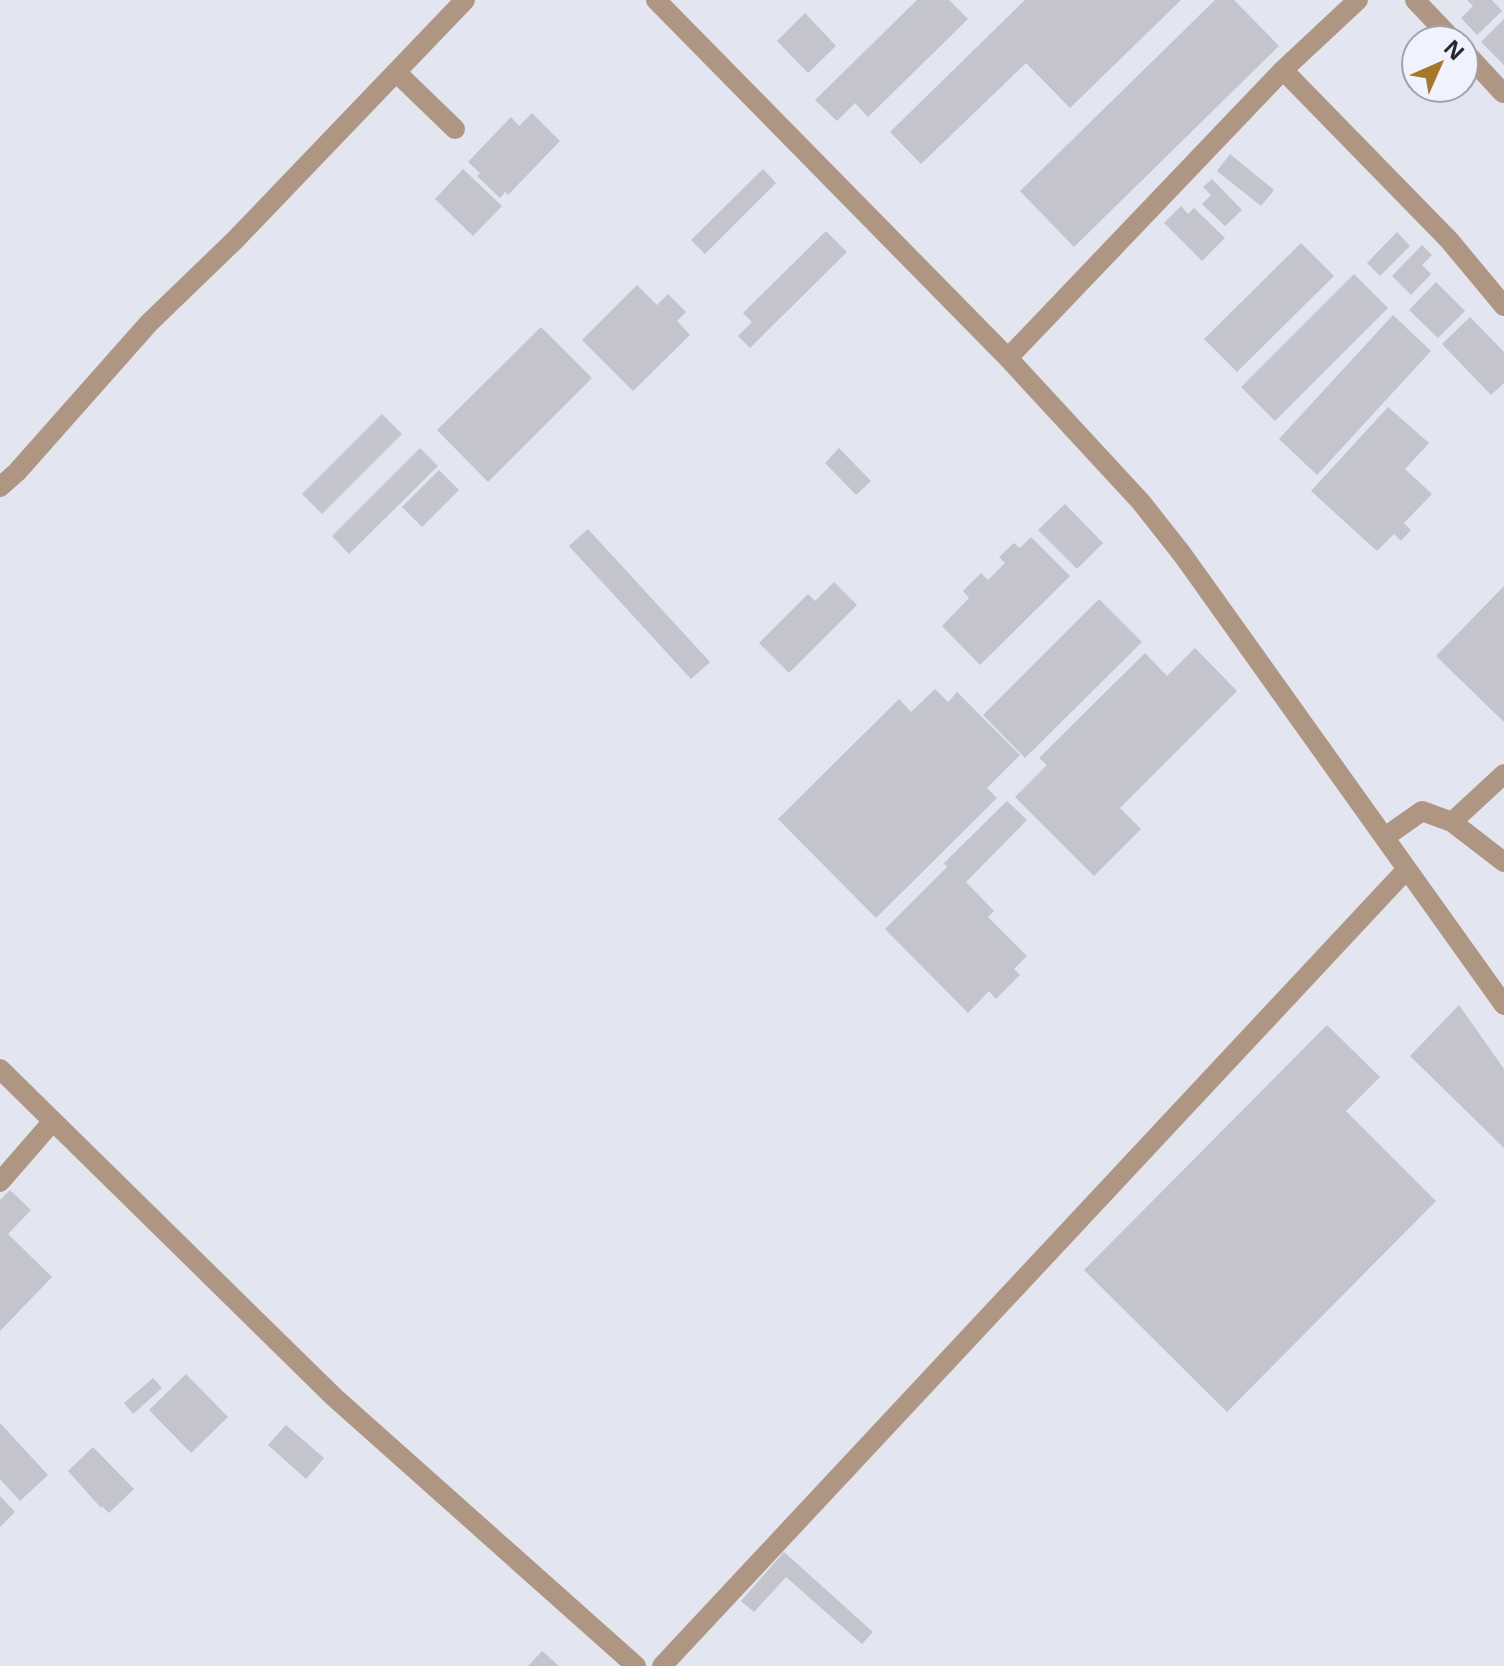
<svg xmlns="http://www.w3.org/2000/svg" width="1504" height="1666" viewBox="0 0 1504 1666" font-family="'Noto Sans',sans-serif">
  <style>
    .building { fill: #c3c4ce }
    .lines { fill: none; stroke-linecap: round; stroke-linejoin: round }
    .minor { stroke: #ae9683; stroke-width: 20 }
  </style>
  <rect width="100%" height="100%" fill="#e3e5f0"/>
  <path class="building" d="M917 0H949L968 19 868 117 855 103 837 121 815 100Z
    M1025 0H1181L1070 108 1026 63 921 164 890 132Z
    M1215 0H1234L1279 46 1074 247 1020 191Z
    M1467 0H1492L1502 11 1477 35 1461 18 1473 6Z
    M805 13 836 46 808 73 777 41Z
    M1504 19V65L1481 42Z
    M532 113 560 141 508 195 505 192 500 198 477 176 480 173 468 162 511 117 519 126Z
    M1230 154 1274 190 1261 206 1217 171Z
    M463 169 502 206 473 236 435 199Z
    M763 169 776 183 705 254 691 240Z
    M1212 179 1242 210 1225 226 1202 204 1211 195 1203 187Z
    M1181 206 1188 214 1194 208 1225 238 1202 261 1164 223Z
    M826 231 847 252 750 348 738 336 752 322 743 313Z
    M1397 232 1410 246 1380 276 1367 263Z
    M1301 243 1334 276 1237 372 1204 339Z
    M1422 245 1432 255 1422 265 1431 274 1411 295 1392 276Z
    M1354 274 1388 308 1275 421 1241 387Z
    M1436 282 1465 311 1438 338 1409 310Z
    M637 285 657 305 668 294 686 312 677 321 690 335 633 391 582 340Z
    M1393 315 1431 351 1317 475 1279 439Z
    M1470 317 1504 352V383L1491 395 1442 344Z
    M541 327 592 378 488 482 437 430Z
    M1388 407 1429 443 1405 469 1432 494 1404 523 1411 530 1401 541 1394 534 1377 551 1311 491Z
    M382 414 402 434 322 514 302 494Z
    M420 448 438 466 349 554 332 536Z
    M839 448 871 481 856 495 825 463Z
    M439 470 459 490 422 527 402 507Z
    M1065 504 1103 543 1077 569 1038 530Z
    M588 529 710 662 691 679 569 546Z
    M1031 537 1070 576 980 665 942 626 969 598 963 591 981 573 988 580 1005 563 999 557 1014 543 1020 548Z
    M834 582 857 605 789 673 759 643 808 594 815 601Z
    M1504 586V722L1436 656Z
    M1099 599 1142 642 1025 758 983 715Z
    M1195 648 1237 691 1120 808 1141 829 1094 876 1015 797 1047 765 1039 758 1145 653 1167 676Z
    M935 689 948 702 957 692 1020 755 987 788 997 798 876 918 778 819 899 699 911 712Z
    M1007 801 1027 820 966 882 994 911 988 917 1027 956 1014 969 1020 975 996 999 989 991 968 1013 885 929 947 867 944 863Z
    M1459 1005 1504 1069V1148L1410 1056Z
    M1327 1025 1380 1077 1346 1111 1436 1201 1227 1412 1084 1270Z
    M10 1190 31 1210 8 1234 52 1277 0 1331V1200Z
    M186 1374 228 1417 191 1453 149 1410Z
    M153 1378 162 1388 133 1414 124 1403Z
    M0 1423 48 1475 20 1501 0 1479Z
    M286 1425 324 1458 306 1479 268 1445Z
    M93 1447 134 1489 109 1513 102 1506 101 1508 68 1471Z
    M0 1496 15 1512 0 1527Z
    M784 1552 873 1632 862 1644 786 1577 754 1612 741 1601Z
    M542 1651 559 1666H528Z"/>
  <g class="lines">
    <path class="minor" d="M656 0 1008 358 1141 502 1182 554 1504 1005
      M1415 0 1453 40
      M1464 51 1503 93
      M1283 70 1449 240 1504 306
      M396 72 455 129
      M1008 358 1283 70 1358 0
      M0 487 17 472 149 323 235 240 465 0
      M1452 822 1504 774
      M1385 837 1422 811 1452 822 1504 862
      M0 1069 334 1397 636 1666
      M0 1182 53 1121
      M662 1666 1407 869"/>
  </g>
  <g transform="translate(1440 64) rotate(45)"><circle r="38" fill="#f0f3fd" stroke="#a0a2a9" stroke-width="2"/>
  <path d="M0-6L14 30L0 20L-14 30Z" fill="#a47729"/>
  <text y="-12" font-size="22" font-weight="bold" text-anchor="middle" fill="#27282c">N</text>
  </g>
</svg>
